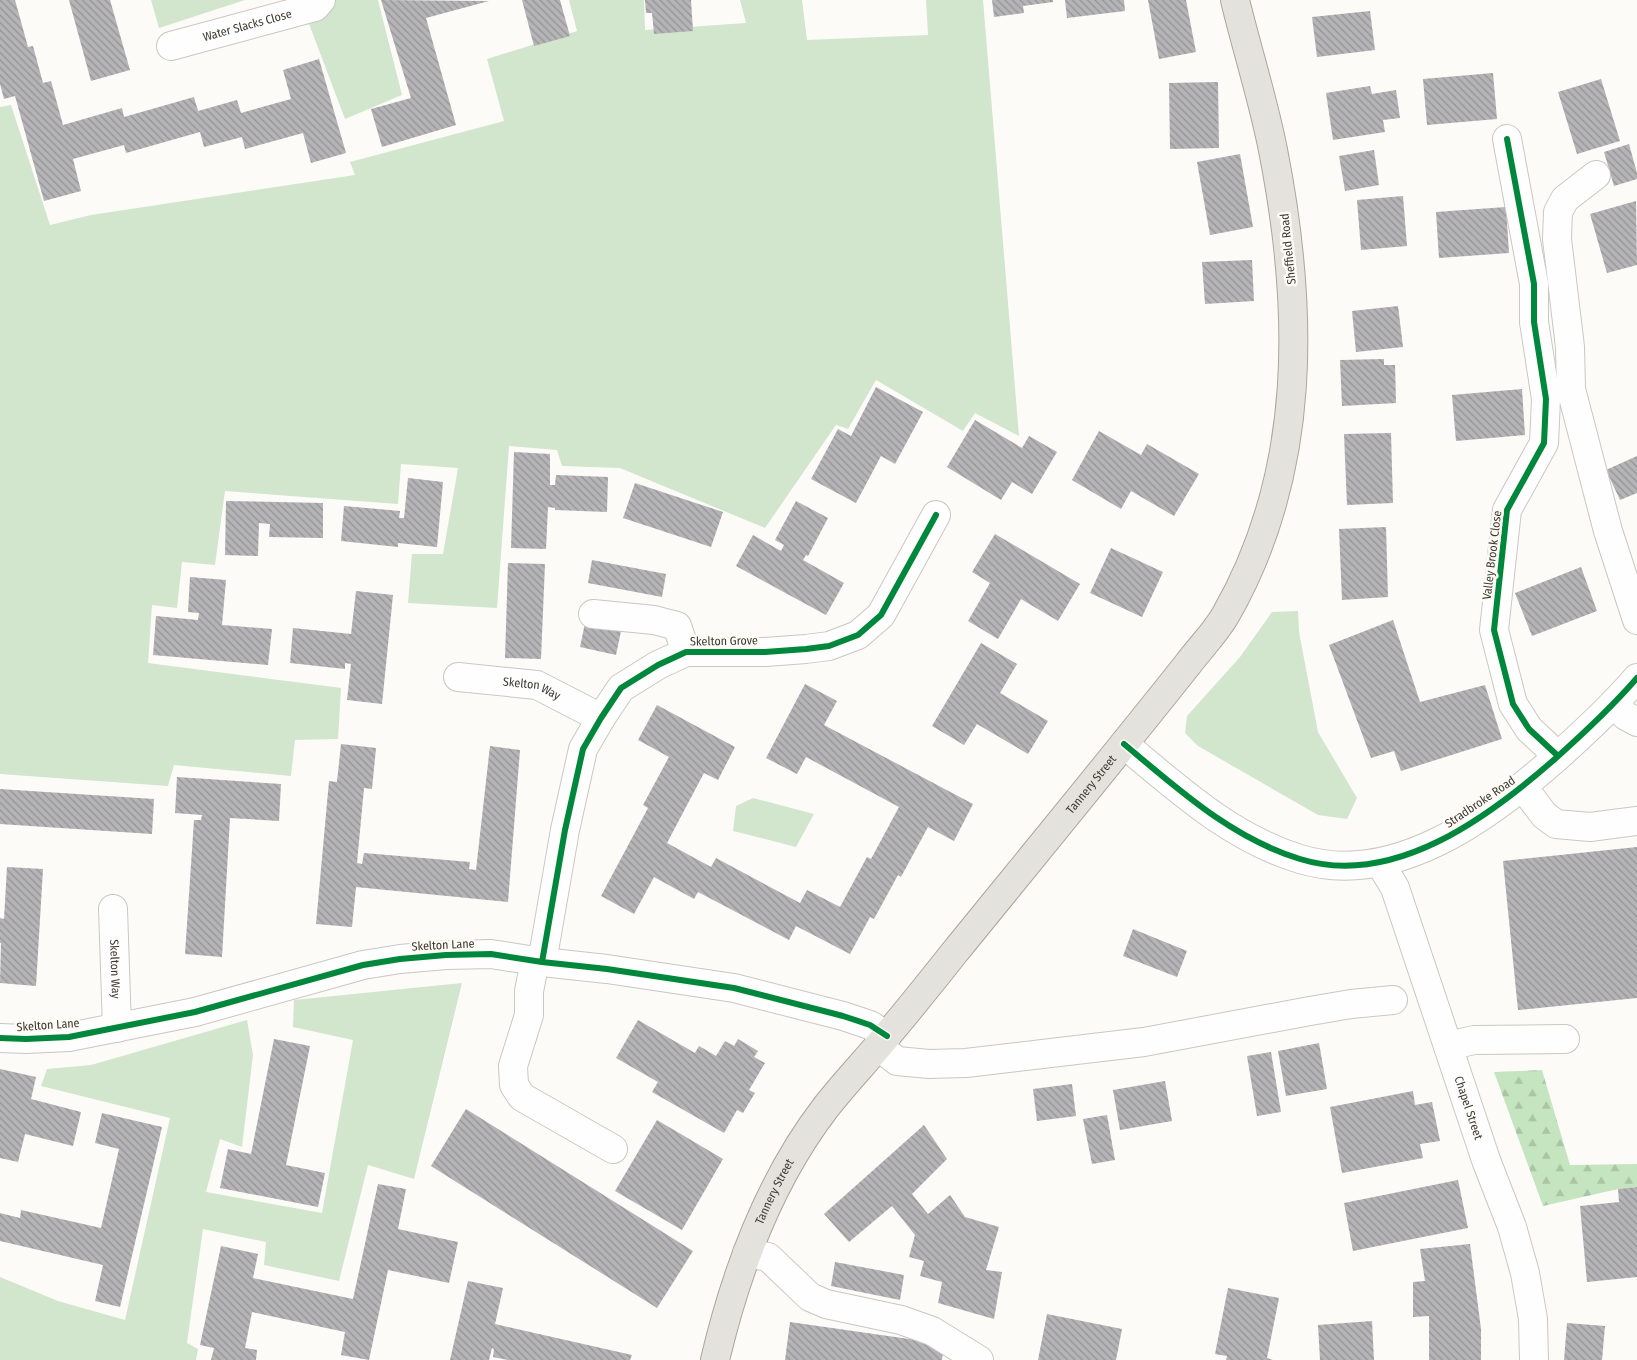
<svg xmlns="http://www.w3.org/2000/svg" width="1637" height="1360" viewBox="0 0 1637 1360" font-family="'Fira Sans Condensed',sans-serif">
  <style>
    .green { fill: #d1e6cc }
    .forest { fill: url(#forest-firs) }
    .building { fill: url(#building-back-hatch) }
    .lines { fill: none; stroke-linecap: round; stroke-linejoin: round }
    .minor-casing { stroke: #cac7c2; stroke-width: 30 }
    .major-casing { stroke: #aaa699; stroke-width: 30 }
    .minor { stroke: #fffefe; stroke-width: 28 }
    .major { stroke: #e4e2dc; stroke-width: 28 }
    .cycleway-casing { stroke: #fefbf7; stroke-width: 9 }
    .cycleway { stroke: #00873e; stroke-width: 6 }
    .labels { text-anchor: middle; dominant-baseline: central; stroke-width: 5; stroke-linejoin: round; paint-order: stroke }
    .street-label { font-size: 12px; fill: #3e3a31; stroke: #fefbf7 }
  </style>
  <defs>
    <pattern id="forest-firs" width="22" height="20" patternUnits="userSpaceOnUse" patternTransform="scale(1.25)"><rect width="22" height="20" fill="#c5e4c0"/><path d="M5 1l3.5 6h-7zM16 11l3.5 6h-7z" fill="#aac4a5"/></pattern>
    <pattern id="building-back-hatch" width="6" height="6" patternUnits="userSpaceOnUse" patternTransform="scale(1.25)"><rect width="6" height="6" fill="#b5b4b7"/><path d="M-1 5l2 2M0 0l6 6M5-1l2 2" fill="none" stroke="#959395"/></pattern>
  </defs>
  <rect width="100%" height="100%" fill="#fdfbf8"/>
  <path class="green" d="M151 0H245L159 28Z
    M300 0H378L402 95 345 119Z
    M569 0H644L645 30 746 23 740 0H802L807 40 928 35 926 0H983L1019 436 975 413 963 431 876 380 848 429 836 425 765 528 620 468 562 466 557 450 509 446 497 608 408 603 412 554H443L458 468 401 464 398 504 225 491 215 565 182 562 177 608 152 605 148 663 341 688 338 739 295 740 291 776 174 765 168 786 0 774V107L11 105 50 225 91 215 355 175 350 162 504 121 487 59 577 31Z
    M1298 611 1299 632 1318 732 1357 798 1347 819 1318 815 1198 746 1185 733 1187 716 1240 657 1272 612Z
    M753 798 814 814 796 847 733 831 736 806Z
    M462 983 414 1179 368 1165 339 1281 264 1265 266 1242 203 1229 187 1343 198 1349 196 1360H0V1277L58 1301 125 1320 170 1118 41 1086 47 1069 91 1065 247 1020 253 1055 242 1147 220 1139 206 1192 322 1213 353 1040 293 1027 294 1000Z"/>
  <path class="forest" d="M1542 1070 1570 1165 1637 1164V1187L1618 1189 1543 1206 1494 1072Z"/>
  <path class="building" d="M0 0H15L28 47 33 46 43 83 51 81 63 125 122 108 124 117 194 97 198 111 237 100 241 113 291 99 283 70 319 59 346 153 311 163 303 133 245 149 242 137 204 147 200 132 126 153 124 145 73 159 81 191 44 201 15 96 4 99 0 84Z
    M69 0H110L130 70 91 81Z
    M381 0 489 1 426 18 456 125 382 147 371 109 411 98Z
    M522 0H560L570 36 534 46Z
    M645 0H691L693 31 654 34 652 13H646Z
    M992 0H1053V2L1023 6 1024 13 994 17Z
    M1065 0H1124L1125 11 1067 18Z
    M1148 0H1186L1196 52 1159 59Z
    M1370 11 1375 50 1317 57 1312 17Z
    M1493 73 1497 119 1427 125 1423 79Z
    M1601 79 1620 141 1577 154 1558 92Z
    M1218 82 1219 148 1170 149 1169 83Z
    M1370 86 1372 94 1396 90 1400 118 1383 120 1385 132 1333 140 1326 93Z
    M1629 144 1637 173V179L1614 186 1604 152Z
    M1374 150 1379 185 1345 191 1339 156Z
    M1240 154 1253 227 1210 235 1197 162Z
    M1403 196 1407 246 1361 250 1357 200Z
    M1636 201 1637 265 1607 273 1590 214Z
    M1506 207 1509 253 1439 258 1436 212Z
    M1252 260 1254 301 1205 304 1202 262Z
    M1398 306 1403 347 1356 352 1352 311Z
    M1384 359V365H1395L1396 403 1342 406 1340 360Z
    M876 387 923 412 895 464 881 456 856 503 811 479 838 429 851 436Z
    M1522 389 1525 435 1456 441 1452 395Z
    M975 420 1022 448 1029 436 1057 452 1032 494 1012 482 1001 500 947 467Z
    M1099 431 1141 455 1147 444 1199 474 1174 516 1131 491 1121 509 1072 480Z
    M1391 433 1393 503 1347 505 1344 434Z
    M514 452 550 454V485H555L556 475 608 477 607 512 555 510V508L548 507 546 549 511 548Z
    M1637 456V493L1620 500 1606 470Z
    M408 478 443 482 437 547 398 543V547L341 541 344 506 400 511 399 518H404Z
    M635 483 723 512 711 547 623 518Z
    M226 501 323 503V538L269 537 270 524 259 523 258 556 225 555Z
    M796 501 828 518 808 556 806 555 803 560 844 583 826 615 736 566 753 535 781 551 784 545 775 540Z
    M1386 527 1388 597 1342 600 1339 529Z
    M995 534 1080 584 1058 621 1021 599 998 639 968 621 990 583 972 572Z
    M1111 548 1163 572 1142 617 1090 593Z
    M592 560 666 574 662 597 588 583Z
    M508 563 545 564 541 659 505 658Z
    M1581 567 1597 611 1532 636 1515 593Z
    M190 577 226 580 222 625 272 629 268 665 153 655 156 616 198 620 199 613 188 612Z
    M356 591 393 595 382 704 347 700 351 664 345 663V669L290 663 293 628 351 634Z
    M1393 620 1420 702 1485 685 1502 739 1401 771 1394 751 1371 758 1329 645Z
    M585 623 621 631 616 655 580 647Z
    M981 643 1017 664 1000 693 1048 721 1028 754 977 724 964 745 932 726Z
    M805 684 837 701 824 725 973 804 954 841 928 827 901 877 898 875 874 919 870 917 850 954 796 926 789 940 698 892 694 899 654 877 634 914 601 896 648 808 643 805 669 757 638 740 657 705 735 747 718 780 704 773 667 843 711 867 716 858 800 903 807 890 840 907 867 857 871 859 899 807 806 757 797 774 766 758Z
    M341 744 376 748 372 789 364 788 357 863 362 864 364 853 470 862 469 869 476 870 490 746 520 750 508 902 356 887 352 927 316 924 329 781 337 782Z
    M177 777 281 784 279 821 230 818 222 957 185 954 194 820H201L202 815 175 813Z
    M0 789 154 799 152 834 0 824Z
    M1637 847V998L1518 1010 1503 861Z
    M7 867 43 869 36 986 0 983 1 943H0V918L4 919Z
    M1133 929 1187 951 1177 977 1123 956Z
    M638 1020 695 1053 699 1046 716 1056 725 1041 734 1046 738 1039 758 1051 754 1057 765 1063 749 1090 755 1093 743 1113 737 1110 724 1133 652 1092 658 1082 616 1058Z
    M274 1039 310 1046 286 1165 325 1173 318 1207 220 1188 228 1149 251 1154Z
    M1319 1043 1327 1089 1286 1096 1278 1051Z
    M1271 1052 1281 1112 1257 1116 1247 1056Z
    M0 1069 36 1077 31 1099 81 1112 73 1146 25 1134 18 1162 0 1158Z
    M1165 1081 1172 1121 1120 1130 1113 1090Z
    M1072 1084 1076 1116 1037 1121 1033 1089Z
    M1413 1091 1415 1105 1432 1102 1440 1141 1420 1144 1423 1158 1342 1173 1330 1107Z
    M466 1109 693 1251 657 1308 431 1166Z
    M102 1113 162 1127 120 1307 95 1301 103 1265 0 1241V1213L20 1218 21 1210 101 1228 119 1149 95 1143Z
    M1107 1115 1115 1160 1092 1164 1083 1119Z
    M657 1120 723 1159 682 1230 615 1191Z
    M924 1125 947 1159 912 1194 928 1214 950 1195 965 1217 999 1227 986 1270 1002 1272 994 1319 938 1303 942 1282 920 1276 924 1261 909 1257 915 1235 892 1206 849 1242 824 1214Z
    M1458 1180 1468 1228 1353 1251 1344 1203Z
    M378 1184 406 1189 398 1229 458 1242 449 1283 388 1270 369 1360 341 1355 345 1332 252 1312 245 1348 257 1350 256 1360H211L214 1348 200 1345 221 1246 258 1254 253 1278 353 1299Z
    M1637 1187V1277L1587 1282 1580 1206 1619 1202 1618 1189Z
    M1470 1244 1481 1329V1360H1429V1316L1413 1317V1282L1425 1281 1420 1249Z
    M835 1262 904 1275 900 1300 831 1286Z
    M468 1281 503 1288 495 1324 632 1355 630 1360H508L493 1357 494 1349 492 1348 489 1360H450Z
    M1228 1288 1279 1298 1267 1358 1273 1360H1226L1227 1356 1215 1354Z
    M1047 1314 1122 1329 1116 1360H1038Z
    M1372 1321 1374 1360H1320L1318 1325Z
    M790 1322 944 1344 942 1360H785Z
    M1567 1323 1605 1326 1602 1360H1564Z"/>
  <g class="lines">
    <defs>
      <g id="minor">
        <path id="s1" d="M171 46 315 7 321 0"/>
        <path d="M1507 139 1534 284V322L1546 399 1544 443 1507 510 1494 630 1513 704 1529 729 1558 756"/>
        <path d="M1596 175 1565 199 1558 212 1557 239 1570 347 1571 389 1608 531 1637 620"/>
        <path d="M593 614 654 620 677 626 686 652"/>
        <path id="s2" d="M458 677 537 685 601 718"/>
        <path d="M1614 704 1626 716 1637 722"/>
        <path d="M1124 744C1178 789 1231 838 1300 859 1394 888 1489 817 1556 758 1584 733 1612 707 1637 678"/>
        <path d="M1523 787 1544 815 1556 824 1590 827 1637 821"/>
        <path id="s3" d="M1380 863 1395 888 1486 1160 1512 1227 1525 1273 1533 1319 1534 1360"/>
        <path id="s4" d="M113 909 117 1028"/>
        <path d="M535 961 529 991V1015L513 1066 514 1085 522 1097 613 1149"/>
        <path d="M542 962 565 830 583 749 601 718 621 688 658 665 686 652H765L806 649 829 646 858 635 881 615 936 515"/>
        <path d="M0 1038 26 1039 69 1037 195 1012 363 965 400 959 446 955 491 954 542 962 607 969 734 988 843 1016 870 1025 887 1036"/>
        <path d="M878 1046 897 1061 929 1064 966 1063 1144 1042 1310 1011 1351 1004 1393 1000"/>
        <path d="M1448 1046 1474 1040 1565 1039"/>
        <path d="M747 1253 768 1257 810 1297 826 1304 901 1320 932 1331 979 1360"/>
      </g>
      <g id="major">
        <path id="s5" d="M715 1360C736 1271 769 1181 826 1107 844 1084 865 1062 884 1039 908 1011 931 982 954 953 1032 857 1111 761 1188 664 1200 648 1215 633 1225 616 1308 472 1304 308 1273 150 1263 99 1247 50 1235 0"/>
      </g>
    </defs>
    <use href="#minor" class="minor-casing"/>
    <use href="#major" class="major-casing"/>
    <use href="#minor" class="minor"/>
    <use href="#major" class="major"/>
    <defs>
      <path id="cycleway" d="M1507 139 1534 284V322L1546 399 1544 443 1507 510 1494 630 1513 704 1529 729 1558 756
        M1124 744C1178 789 1231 838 1300 859 1394 888 1489 817 1556 758 1584 733 1612 707 1637 678
        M542 962 565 830 583 749 601 718 621 688 658 665 686 652H765L806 649 829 646 858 635 881 615 936 515
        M0 1038 26 1039 69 1037 195 1012 363 965 400 959 446 955 491 954 542 962 607 969 734 988 843 1016 870 1025 887 1036"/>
    </defs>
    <use href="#cycleway" class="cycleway-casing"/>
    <use href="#cycleway" class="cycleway"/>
  </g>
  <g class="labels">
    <g class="street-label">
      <text stroke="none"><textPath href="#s1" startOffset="79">Water Slacks Close</textPath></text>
      <text transform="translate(1288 249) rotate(-96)">Sheffield Road</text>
      <text transform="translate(1492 555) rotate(-83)">Valley Brook Close</text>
      <text transform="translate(724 641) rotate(-1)">Skelton Grove</text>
      <text stroke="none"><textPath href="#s2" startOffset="75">Skelton Way</textPath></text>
      <text stroke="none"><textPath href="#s5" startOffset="696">Tannery Street</textPath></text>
      <text transform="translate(1480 802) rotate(-34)">Stradbroke Road</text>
      <text transform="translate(443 945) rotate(-3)">Skelton Lane</text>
      <text stroke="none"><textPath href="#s4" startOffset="60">Skelton Way</textPath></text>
      <text transform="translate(48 1025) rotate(-4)">Skelton Lane</text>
      <text stroke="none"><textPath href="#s3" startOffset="261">Chapel Street</textPath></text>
      <text stroke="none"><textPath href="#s5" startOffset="179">Tannery Street</textPath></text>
    </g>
  </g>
</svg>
